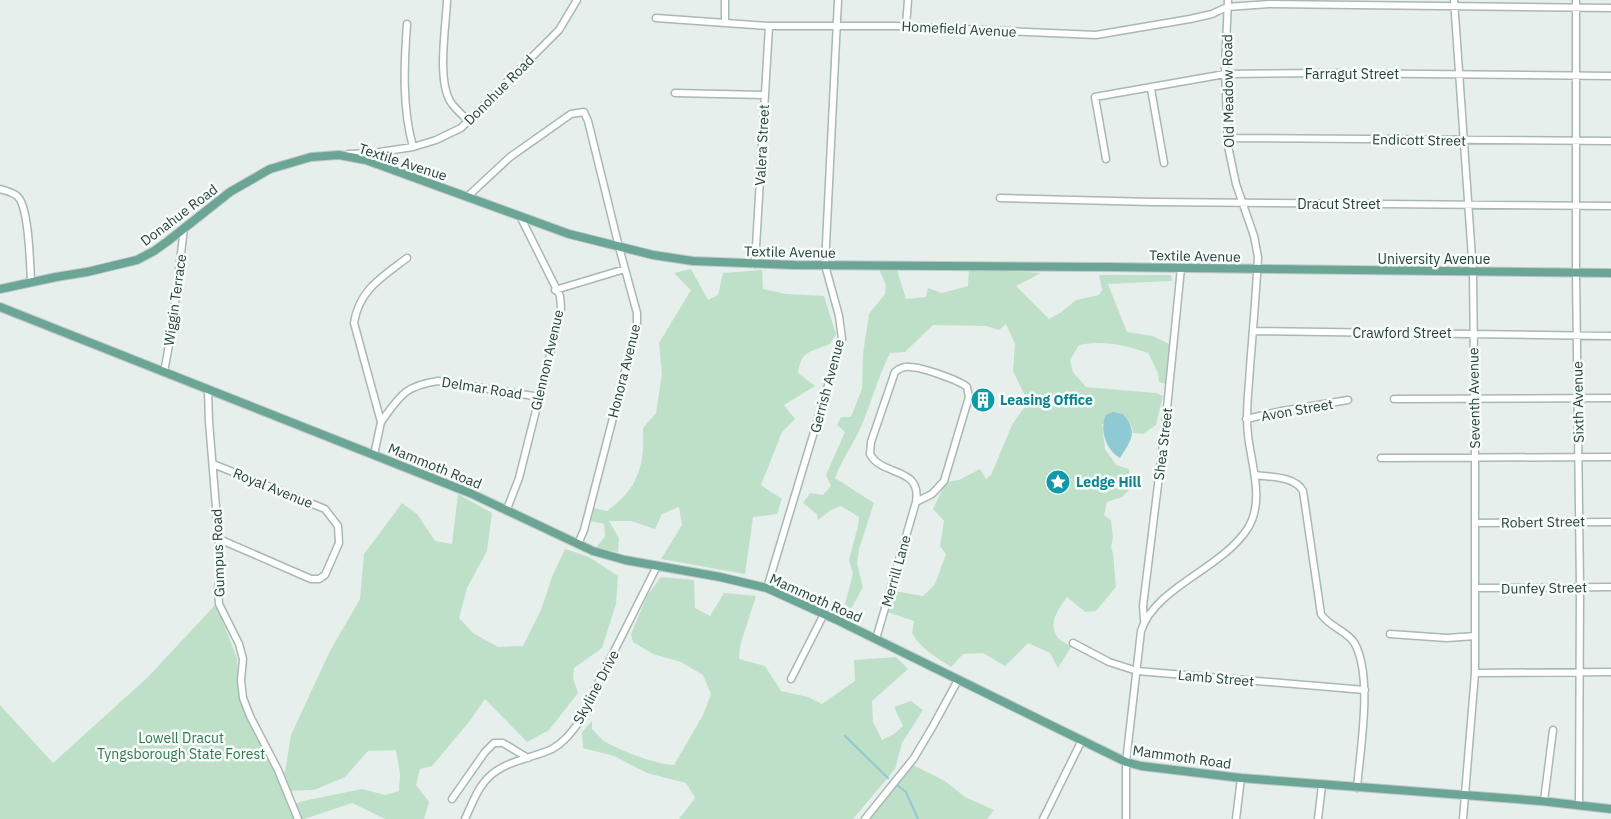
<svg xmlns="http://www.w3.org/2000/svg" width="1611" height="819" viewBox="0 0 1611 819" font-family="'IBM Plex Sans',sans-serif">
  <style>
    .green { fill: #bfe0c8; fill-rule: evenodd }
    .water { fill: #8ec9d4 }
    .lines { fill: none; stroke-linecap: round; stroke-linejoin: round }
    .stream { stroke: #8ec9d4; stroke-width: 2 }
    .minor-casing { stroke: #a8b8b2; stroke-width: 9 }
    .major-casing { stroke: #c2cac8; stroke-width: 10 }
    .minor { stroke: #fff; stroke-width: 6 }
    .major { stroke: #6aa596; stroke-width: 8 }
    .labels { text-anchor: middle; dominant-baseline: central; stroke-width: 5; stroke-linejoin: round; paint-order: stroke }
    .street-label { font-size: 14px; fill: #24423a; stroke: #f7fbf9 }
    .culture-label { font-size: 14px; font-weight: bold; fill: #0d838f; stroke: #f7fbf9; text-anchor: start }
    .park-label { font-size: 14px; fill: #2d7a4b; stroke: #f7fbf9 }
  </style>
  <rect width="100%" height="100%" fill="#e6efeb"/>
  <path class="green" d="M896 267 906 299 926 297 928 288 942 293 968 286 969 269 1041 273 1016 286 1049 319 1060 313 1076 300 1099 295 1102 290 1099 275H1171L1172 281 1108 284 1127 332 1153 336 1169 344 1166 384 1159 382 1158 373 1148 353C1125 345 1104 340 1079 345L1070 360 1073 372 1086 387 1156 393 1163 396 1156 425 1143 434 1133 433 1132 427 1129 422 1102 424 1105 449 1116 465 1129 469 1131 488 1122 497 1107 502 1104 515 1111 520 1113 538 1111 547 1113 553 1116 587 1096 611 1085 612 1067 597C1059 608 1047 623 1058 638 1061 641 1067 644 1071 647L1058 668 1050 653 1028 643 1005 666 983 653 963 654 951 667C936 657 921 649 912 633L914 621 887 612 894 591 923 596 935 584 946 554 940 546 944 521 933 509 946 482 959 480 980 469 986 479 991 475 1012 425 1028 402 1013 371 1015 344 1006 324 999 330 986 326 933 325 905 352 890 353C878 377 871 404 860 429 852 446 841 461 835 478L874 503 859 549 857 564 863 587 851 609 845 604 853 574 849 560 858 526 859 517 841 506 831 510 818 520 817 514 803 503 810 493 823 495 831 486 826 475 845 432 837 425 841 417H851L862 389 863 354 869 314 885 294 886 285 879 269Z
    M691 269 708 300 718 295 723 273 762 270 763 289 786 294 824 296 836 334 830 344C811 352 801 350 798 373L815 386 784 405 795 419 782 432 761 485 782 499 777 514 753 517 745 574 661 559 682 525 679 507 662 514 655 529 631 521H609L619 538 618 552 596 548 605 536 604 524 591 521 594 508 607 511C638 489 645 465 643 428L656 413 662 374 659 343 691 290 674 273Z
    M458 494 492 513 487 551 467 588 459 618 473 633 498 647 523 646 541 610 552 577 565 549 589 557 618 576 616 604 602 648 574 668 573 678 578 693 549 730 527 742 485 699 469 722 432 766 420 769 416 785 429 802 424 819H385L352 803 304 819H0V705L53 763 148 677 216 604 237 658 238 681 277 776 285 772 291 735 330 651 360 599 364 554 402 503 417 514 435 541 452 544ZM396 750 400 774 399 791 385 795 362 789 303 801 288 807 283 791 314 790 345 777 368 751Z
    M661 577 694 580 695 608 710 616 724 593 756 596 740 646 739 659 765 666 781 691 808 697 822 704 855 681 854 660 896 657 908 669 872 701 873 722 882 740 894 734 903 726 894 707 911 701 923 710 902 743 895 769 853 819H679L695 798 686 783 647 773 614 756 583 748 582 732 592 721V729C596 733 601 739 606 742 621 751 658 765 674 765L703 715 711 694 703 675 681 662 653 654 633 642 631 634 647 596Z
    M913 765 945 781 965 797 994 810 987 819H869Z"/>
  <path class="water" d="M1113 412 1123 414C1138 432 1132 439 1120 458 1106 450 1099 429 1106 415Z"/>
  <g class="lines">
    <path class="stream" d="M845 736 888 778
      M897 785 906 792 918 819"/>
    <defs>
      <path id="minor" d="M447 0C446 27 437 78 450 101 455 109 462 115 469 121
        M1454 0 1473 272 1475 458V673L1463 819
        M1576 0V273L1580 587 1579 805
        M656 18 769 26H895L1096 35 1190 19 1212 14 1227 7 1269 4 1611 8
        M725 23V0
        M407 24C404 65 402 107 413 147
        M906 26 908 0
        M1151 89 1164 163
        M675 93 765 95
        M1227 138 1611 141
        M348 154 373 153 413 147 436 140 461 128 559 30 577 0
        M1106 159 1095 97 1225 74 1321 73 1611 76
        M0 189C6 191 14 192 18 197 29 208 30 263 31 281
        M467 197 510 157 571 114 584 112 588 121 619 247 637 313V325L584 530 578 544
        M1000 198 1153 202 1611 206
        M755 264 769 26
        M555 290 625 269
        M1253 331 1611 336
        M164 372 172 329 184 228
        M208 390 209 422 221 568 218 588 219 604 239 644 243 659 241 680 243 698 250 716 278 770 298 819
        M1394 399 1611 398
        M1246 419 1282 411 1348 400
        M381 422C400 396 404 386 438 381L540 397
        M374 455 381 422 354 323C359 290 382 277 407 258
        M1381 458 1611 457
        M213 464 325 509 338 526 339 543 325 575 319 579H311L219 539
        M1255 475C1270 477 1295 476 1303 491L1321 614C1329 627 1348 631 1355 644 1373 678 1360 750 1357 788
        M507 509 519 478 559 319 561 308 560 296 520 216
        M1475 523 1611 522
        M767 588 842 339 839 316 825 265 838 0
        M1476 588 1611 587
        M1144 620 1143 606 1165 428 1181 268
        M1390 634 1447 638 1475 636
        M876 639 916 502 932 494 944 481 969 397 967 387C959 380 921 367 910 367 904 366 900 368 895 372L871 442 870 454C882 477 922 466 916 502
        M1073 643 1109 662 1137 671 1365 690
        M1475 673 1611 672
        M791 679 824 614
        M452 799 485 752 494 743H503L528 758
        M1544 801 1553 730
        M465 819C472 804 478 786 491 775 507 761 532 758 552 749 563 743 570 734 577 725L657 566
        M865 819 914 758 933 726 958 680
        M1043 819 1082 740
        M1126 819V762L1141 631C1155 587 1222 569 1248 528 1265 500 1251 464 1248 435 1245 412 1249 389 1250 367 1253 330 1256 294 1258 257L1254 236 1236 184 1228 146 1225 68 1228 0
        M1236 819 1241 778
        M1318 819 1322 785"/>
      <path id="major" d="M0 289 56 277 87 272 137 260 154 251 168 241 230 192 270 169 311 157 339 155 366 160 569 234 653 255 693 261 794 265 1107 267 1611 273
        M0 307 470 493 593 551 625 560 720 577 767 588 837 620 1126 762 1141 766 1241 778 1541 801 1611 809"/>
    </defs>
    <use href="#minor" class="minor-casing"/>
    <use href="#major" class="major-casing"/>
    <use href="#minor" class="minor"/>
    <use href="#major" class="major"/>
  </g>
  <defs>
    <symbol id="building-disc" viewBox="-11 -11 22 22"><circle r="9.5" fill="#0f9aa8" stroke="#f7fbf9"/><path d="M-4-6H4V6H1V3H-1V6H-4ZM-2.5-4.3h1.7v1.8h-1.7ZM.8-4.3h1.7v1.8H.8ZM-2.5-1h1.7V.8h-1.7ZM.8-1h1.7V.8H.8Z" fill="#fff"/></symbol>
    <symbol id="sight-disc" viewBox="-11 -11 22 22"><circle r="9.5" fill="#0f9aa8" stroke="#f7fbf9"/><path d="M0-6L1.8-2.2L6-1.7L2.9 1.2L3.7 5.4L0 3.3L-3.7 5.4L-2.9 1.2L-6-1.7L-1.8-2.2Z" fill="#fff"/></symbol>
  </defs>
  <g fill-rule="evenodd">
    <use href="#building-disc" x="969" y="386" width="28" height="28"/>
    <use href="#sight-disc" x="1044" y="468" width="28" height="28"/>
  </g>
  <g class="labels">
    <g class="street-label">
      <text transform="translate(959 29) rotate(3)">Homefield Avenue</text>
      <text x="1352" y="74">Farragut Street</text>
      <text transform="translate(499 90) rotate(-45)">Donohue Road</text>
      <text transform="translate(1228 91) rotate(-91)">Old Meadow Road</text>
      <text transform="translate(1419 140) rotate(1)">Endicott Street</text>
      <text transform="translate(762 145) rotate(-87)">Valera Street</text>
      <text transform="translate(403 162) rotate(18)">Textile Avenue</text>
      <text x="1339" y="204">Dracut Street</text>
      <text transform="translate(179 215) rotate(-37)">Donahue Road</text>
      <text transform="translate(790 252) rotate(1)">Textile Avenue</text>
      <text transform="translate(1195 256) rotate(1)">Textile Avenue</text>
      <text x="1434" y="259">University Avenue</text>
      <text transform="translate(175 300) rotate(-82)">Wiggin Terrace</text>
      <text x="1402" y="333">Crawford Street</text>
      <text transform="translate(547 360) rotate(-77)">Glennon Avenue</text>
      <text transform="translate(624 371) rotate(-76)">Honora Avenue</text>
      <text transform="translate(827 386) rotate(-75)">Gerrish Avenue</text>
      <text transform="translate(482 388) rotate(9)">Delmar Road</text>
      <text transform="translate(1474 398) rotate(-91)">Seventh Avenue</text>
      <text transform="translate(1578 402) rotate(-91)">Sixth Avenue</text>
      <text transform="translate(1297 410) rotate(-10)">Avon Street</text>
      <text transform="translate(1163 444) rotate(-83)">Shea Street</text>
      <text transform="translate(435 466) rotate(22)">Mammoth Road</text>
      <text transform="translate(273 488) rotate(22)">Royal Avenue</text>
      <text transform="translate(1543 522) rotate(-1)">Robert Street</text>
      <text transform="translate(218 553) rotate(-92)">Gumpus Road</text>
      <text transform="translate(896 571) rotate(-74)">Merrill Lane</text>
      <text transform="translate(1544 588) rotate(-1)">Dunfey Street</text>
      <text transform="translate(816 598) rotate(24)">Mammoth Road</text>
      <text transform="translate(1216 678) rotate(5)">Lamb Street</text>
      <text transform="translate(596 687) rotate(-62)">Skyline Drive</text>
      <text transform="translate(1182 757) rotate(8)">Mammoth Road</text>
    </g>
    <g class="culture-label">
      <text x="1000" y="400">Leasing Office</text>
      <text x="1076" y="482">Ledge Hill</text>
    </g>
    <g class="park-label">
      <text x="181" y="738">Lowell Dracut<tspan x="181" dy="16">Tyngsborough State Forest</tspan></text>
    </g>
  </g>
</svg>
